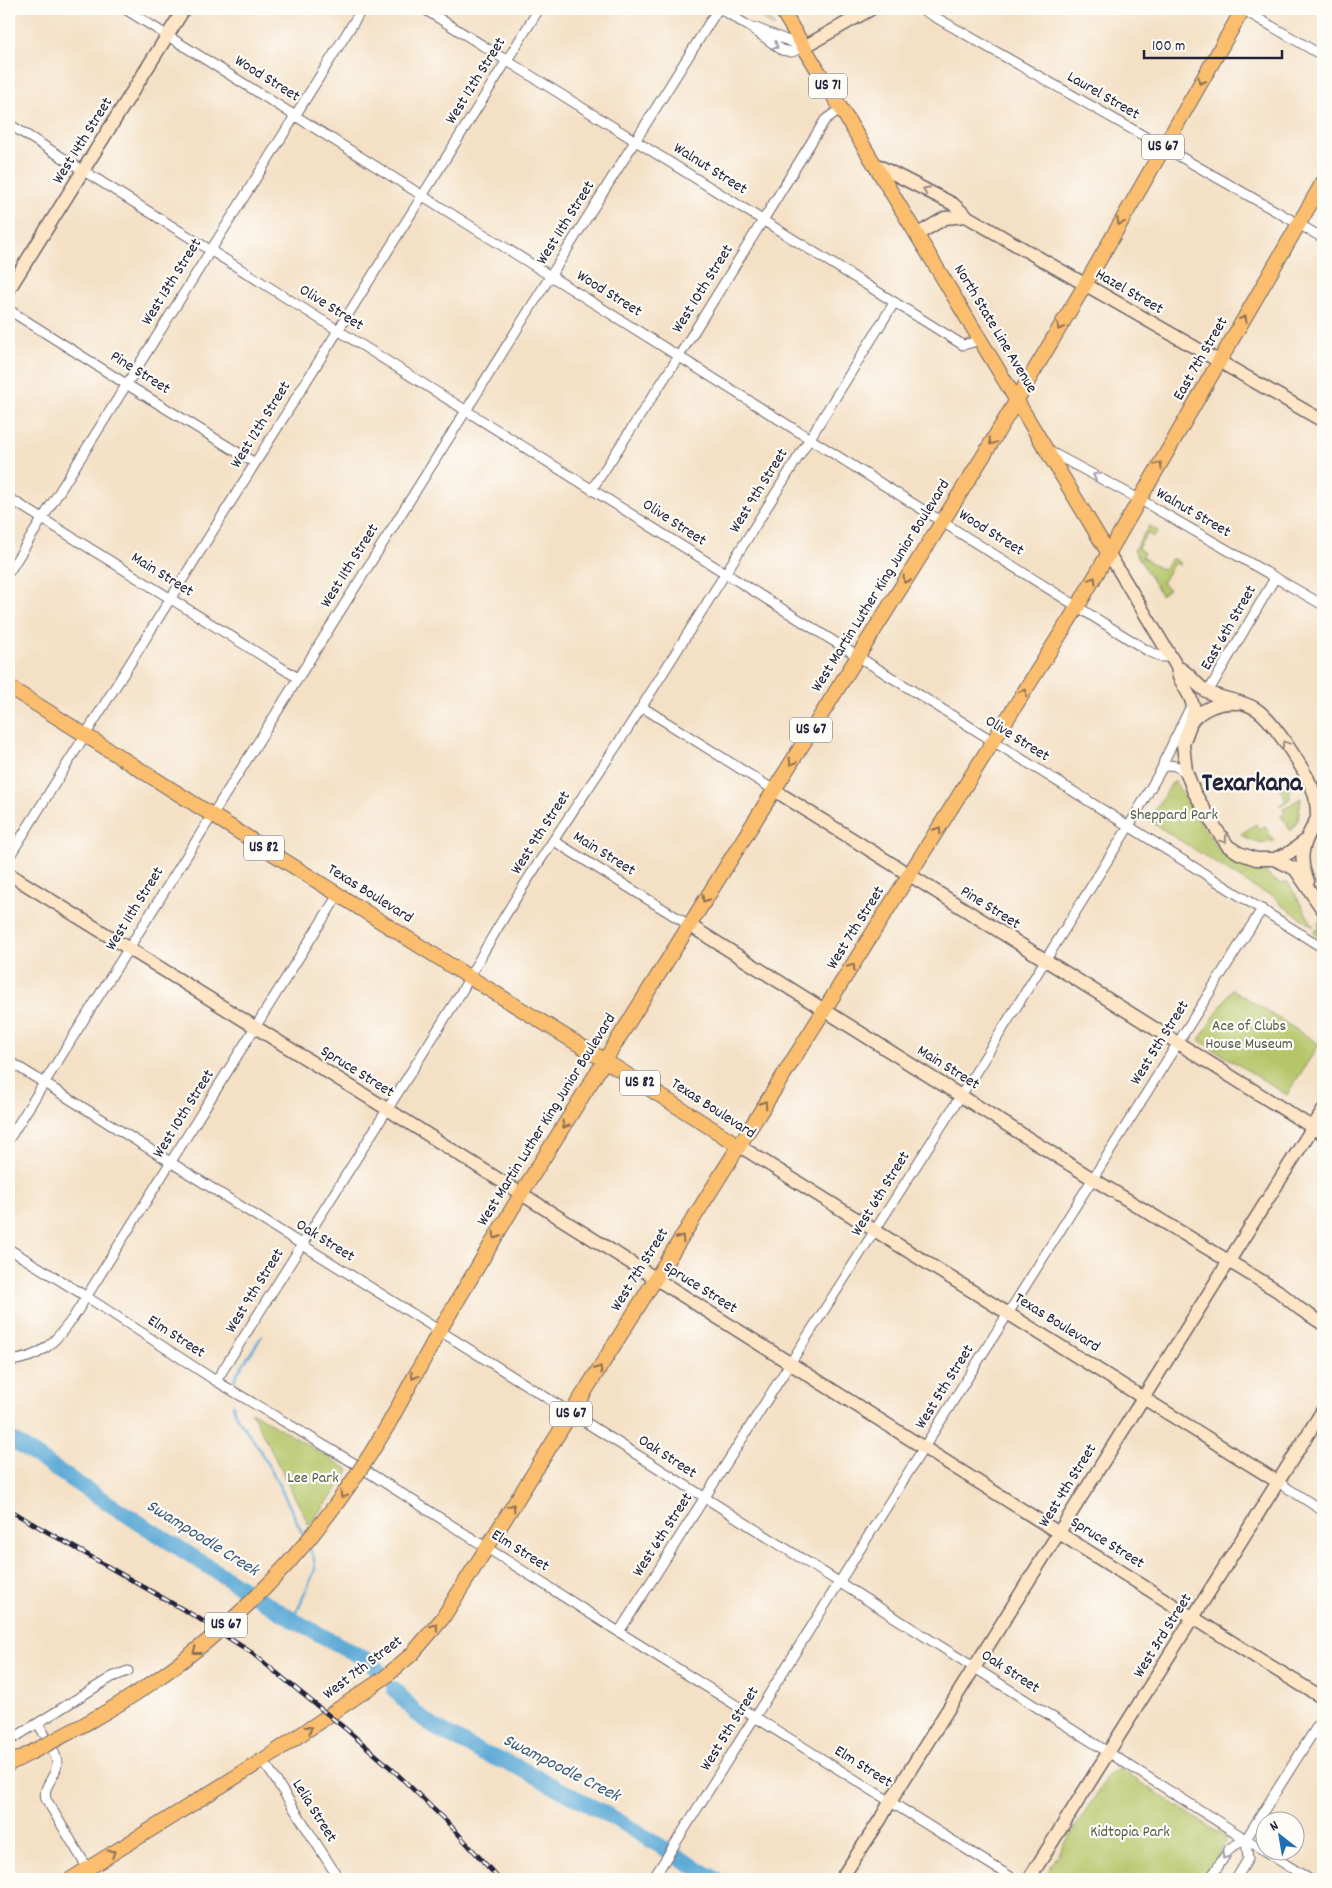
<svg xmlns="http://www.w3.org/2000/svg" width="1332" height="1888" viewBox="0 0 1332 1888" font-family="Dekko,sans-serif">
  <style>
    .green { fill: #b5c567; stroke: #6c7451 }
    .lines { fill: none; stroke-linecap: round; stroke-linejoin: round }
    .stream { stroke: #5fabd7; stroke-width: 2.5 }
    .river { stroke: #5fabd7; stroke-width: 16 }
    .street-casing { stroke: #6c646b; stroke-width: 11 }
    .secondary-casing { stroke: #6c646b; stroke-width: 15 }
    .primary-casing { stroke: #6c646b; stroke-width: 16 }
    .street { stroke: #fff; stroke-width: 9 }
    .secondary { stroke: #fde5c5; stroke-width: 12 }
    .primary { stroke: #fabe6e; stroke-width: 14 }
    .rail-casing { stroke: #22223b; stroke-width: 4.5 }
    .rail { stroke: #fdfcf7; stroke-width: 2.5; stroke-dasharray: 8; stroke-linecap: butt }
    .primary-bridge-casing { stroke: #6c646b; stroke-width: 16; stroke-linecap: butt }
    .primary-bridge { stroke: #fabe6e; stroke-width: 14 }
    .oneway { stroke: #9c9ca7 }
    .oneway2 { stroke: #8e7054 }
    .oneway3 { stroke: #9a8d87 }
    .labels { text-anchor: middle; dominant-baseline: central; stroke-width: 4.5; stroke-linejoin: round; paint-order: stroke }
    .shield { fill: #fdfcf7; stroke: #646373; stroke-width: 1 }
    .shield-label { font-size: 15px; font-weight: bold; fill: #22223b }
    .street-label { font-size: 16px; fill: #22223b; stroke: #fdfcf7 }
    .park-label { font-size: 16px; fill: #555b4a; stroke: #fdfcf7 }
    .water-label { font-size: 18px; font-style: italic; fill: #3a5979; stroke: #fdfcf7 }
    .town-label { font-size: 26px; font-weight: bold; fill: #22223b; stroke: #fdfcf7 }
  </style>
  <rect width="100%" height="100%" fill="#fdfcf7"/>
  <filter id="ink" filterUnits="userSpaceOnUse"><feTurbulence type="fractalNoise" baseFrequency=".02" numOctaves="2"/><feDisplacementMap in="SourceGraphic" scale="10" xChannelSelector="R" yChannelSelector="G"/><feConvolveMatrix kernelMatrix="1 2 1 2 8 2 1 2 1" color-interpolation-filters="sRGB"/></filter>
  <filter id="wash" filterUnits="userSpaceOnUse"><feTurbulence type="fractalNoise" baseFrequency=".0096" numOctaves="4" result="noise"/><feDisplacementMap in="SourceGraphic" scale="20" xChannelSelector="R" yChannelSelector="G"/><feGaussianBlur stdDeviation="1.12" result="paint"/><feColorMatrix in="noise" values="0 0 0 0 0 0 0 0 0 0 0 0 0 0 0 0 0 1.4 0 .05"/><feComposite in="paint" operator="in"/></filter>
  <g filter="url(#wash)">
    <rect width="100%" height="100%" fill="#f4e0c5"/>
    <path class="green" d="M752 9H764L775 27 751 12Z
      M1149 526 1158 531 1154 537 1147 534 1138 548 1144 553 1142 557 1163 570 1171 559H1174L1181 564 1179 565 1174 563 1162 583 1169 589 1161 595 1134 550Z
      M1290 777 1291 780 1289 782 1290 799 1279 806 1286 800 1278 785Z
      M1175 782 1215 845 1224 855 1245 866 1265 871 1270 877 1277 882 1281 884 1288 882 1314 927 1280 904C1277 897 1268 893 1260 891L1151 822 1150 818 1172 783Z
      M1301 798 1298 820 1291 831 1281 816 1285 813 1283 809Z
      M1256 824 1259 829 1265 826 1274 841C1262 845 1250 842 1241 834Z
      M1321 918 1323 919V941L1314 934V931L1319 929 1318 923Z
      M1232 989 1319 1044 1287 1095 1199 1040Z
      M251 1411 349 1470 336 1491 309 1525Z
      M1118 1768 1225 1837 1226 1842 1203 1879H1043L1111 1771 1115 1772Z"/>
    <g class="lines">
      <path class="stream" d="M233 1385 236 1375 262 1336
        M233 1405C234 1419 247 1429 254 1441 273 1471 289 1504 304 1537
        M293 1620 315 1570 314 1558 308 1547"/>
      <path class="river" d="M9 1438 78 1484 293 1620 367 1660 377 1668
        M394 1689 417 1714 434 1727 482 1753 518 1767 617 1820 715 1879"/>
    </g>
  </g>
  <g filter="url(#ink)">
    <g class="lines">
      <defs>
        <path id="street" d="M125 9 1148 651 1162 657H1171
          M424 9 963 345 981 340
          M721 9 750 27 782 50 792 52 804 47
          M921 9 1323 238
          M1242 9 1323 56
          M756 28 804 47
          M9 124 1323 948
          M9 310 126 384 255 463
          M1047 450 1139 499 1323 605
          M592 489 679 356 825 120 841 108
          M9 498 298 678
          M9 572 362 9
          M1208 692 1275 578
          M642 707 774 790
          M1162 768C1172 762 1179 767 1187 774
          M554 841 689 925
          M9 857 539 9
          M9 1061 571 1413 1309 1879
          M9 1139 718 9
          M9 1249 87 1297 216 1381 357 1465 619 1632 1014 1879
          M9 1361C41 1358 54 1343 73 1318L338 895
          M216 1381 462 991C514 892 581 802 641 708 726 574 810 438 894 303
          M1278 1482 1323 1511
          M619 1632 972 1078 1129 826 1162 768 1164 761 1189 710
          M38 1723C44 1735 56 1750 57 1763 57 1777 42 1785 46 1799L88 1869
          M9 1741 112 1677 128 1671
          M263 1760 339 1879
          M653 1879 1262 909
          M1210 1879 1230 1848 1246 1839 1323 1717
          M1236 1879 1248 1859 1246 1839"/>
        <path id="secondary" d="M804 47 871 9
          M875 164 953 204 966 216
          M918 234 945 218 966 216 1323 421
          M9 289 184 9
          M1109 554 1177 667 1179 677 1190 697 1194 708 1191 722 1183 744 1186 771 1194 792 1216 829 1228 846 1239 853 1256 859H1274L1295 869 1323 910
          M1177 667C1190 672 1194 684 1206 691 1221 700 1240 699 1256 709 1272 719 1308 774 1314 793 1317 802 1317 810 1317 819
          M1191 722C1201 709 1220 701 1237 703
          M774 790 1323 1134
          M1274 859 1289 853 1305 841
          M9 874 387 1109 1262 1661 1323 1698
          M1308 881C1295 853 1307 837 1320 813
          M689 925 1093 1179 1278 1291 1300 1309 1323 1324
          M738 1145 1278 1482
          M841 1879 880 1820 890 1802 1323 1111
          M1029 1879 1323 1410"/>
        <path id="primary" d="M781 9 1109 554
          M9 687 469 977 604 1060 738 1145
          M388 1425 440 1330 521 1194 984 455 1085 285 1243 9
          M71 1879 263 1760 384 1678 412 1654 442 1619 1078 606 1323 182"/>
      </defs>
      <use href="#street" class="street-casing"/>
      <use href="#secondary" class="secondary-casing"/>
      <use href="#primary" class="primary-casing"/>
      <use href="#street" class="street"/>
      <use href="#secondary" class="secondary"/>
      <use href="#primary" class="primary"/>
      <defs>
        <path id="rail" d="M9 1510 198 1618 252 1653 347 1730 392 1769 451 1826 499 1879"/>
      </defs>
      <use href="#rail" class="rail-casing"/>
      <use href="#rail" class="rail"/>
      <defs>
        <path id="primary-bridge" d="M9 1764C57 1739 105 1715 150 1684 249 1617 328 1528 388 1425"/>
      </defs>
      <use href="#primary-bridge" class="primary-bridge-casing"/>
      <use href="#primary-bridge" class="primary-bridge"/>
    </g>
    <defs><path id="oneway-chevron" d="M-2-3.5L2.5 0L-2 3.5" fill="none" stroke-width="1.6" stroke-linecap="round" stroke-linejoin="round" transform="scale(1.25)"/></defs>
    <g class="oneway">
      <use href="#oneway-chevron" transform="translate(775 46) rotate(33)"/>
      <use href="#oneway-chevron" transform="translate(1096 476) rotate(-152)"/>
      <use href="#oneway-chevron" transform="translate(1225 1856) rotate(122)"/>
    </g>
    <g class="oneway2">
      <use href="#oneway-chevron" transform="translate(1201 81) rotate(120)"/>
      <use href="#oneway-chevron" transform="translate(1120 222) rotate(119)"/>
      <use href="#oneway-chevron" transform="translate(1244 319) rotate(-60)"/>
      <use href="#oneway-chevron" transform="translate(1060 327) rotate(121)"/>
      <use href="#oneway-chevron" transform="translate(992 442) rotate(121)"/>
      <use href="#oneway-chevron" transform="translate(1159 465) rotate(-59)"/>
      <use href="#oneway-chevron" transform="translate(906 580) rotate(122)"/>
      <use href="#oneway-chevron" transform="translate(1093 580) rotate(-59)"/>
      <use href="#oneway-chevron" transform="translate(1024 692) rotate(-58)"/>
      <use href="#oneway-chevron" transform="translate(792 762) rotate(122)"/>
      <use href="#oneway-chevron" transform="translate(938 830) rotate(-58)"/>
      <use href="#oneway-chevron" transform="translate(705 899) rotate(122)"/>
      <use href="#oneway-chevron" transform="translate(852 967) rotate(-58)"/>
      <use href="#oneway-chevron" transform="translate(764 1104) rotate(-57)"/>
      <use href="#oneway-chevron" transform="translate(565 1125) rotate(122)"/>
      <use href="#oneway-chevron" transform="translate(496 1236) rotate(121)"/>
      <use href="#oneway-chevron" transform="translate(681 1238) rotate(-58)"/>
      <use href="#oneway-chevron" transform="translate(599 1369) rotate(-58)"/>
      <use href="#oneway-chevron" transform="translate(414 1376) rotate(119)"/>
      <use href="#oneway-chevron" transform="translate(343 1495) rotate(125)"/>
      <use href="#oneway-chevron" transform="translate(512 1507) rotate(-58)"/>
      <use href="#oneway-chevron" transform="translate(435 1627) rotate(-52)"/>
      <use href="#oneway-chevron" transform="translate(196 1651) rotate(143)"/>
      <use href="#oneway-chevron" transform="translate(309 1729) rotate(-34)"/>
      <use href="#oneway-chevron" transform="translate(112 1853) rotate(-32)"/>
    </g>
    <g class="oneway3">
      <use href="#oneway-chevron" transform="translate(926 190) rotate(-152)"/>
      <use href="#oneway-chevron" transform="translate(1285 744) rotate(-124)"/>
      <use href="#oneway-chevron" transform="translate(1224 840) rotate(53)"/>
    </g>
  </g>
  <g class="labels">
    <g class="shield">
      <rect x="809" y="73.5" width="38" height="25" rx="4"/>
      <rect x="1142" y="134.5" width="42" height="25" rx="4"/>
      <rect x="790" y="717.5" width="42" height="25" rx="4"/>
      <rect x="244" y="835.5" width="40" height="25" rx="4"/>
      <rect x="620" y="1070.5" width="40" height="25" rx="4"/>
      <rect x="550" y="1401.5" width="42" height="25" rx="4"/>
      <rect x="205" y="1612.5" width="42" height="25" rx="4"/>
    </g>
    <g class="shield-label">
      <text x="828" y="86">US 71</text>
      <text x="1163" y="147">US 67</text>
      <text x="811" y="730">US 67</text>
      <text x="264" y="848">US 82</text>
      <text x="640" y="1083">US 82</text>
      <text x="571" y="1414">US 67</text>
      <text x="226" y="1625">US 67</text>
    </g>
    <g class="street-label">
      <text transform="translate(267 79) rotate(32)">Wood Street</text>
      <text transform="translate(476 81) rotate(-58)">West 12th Street</text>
      <text transform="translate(1103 96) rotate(30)">Laurel Street</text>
      <text transform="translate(83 141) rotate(-58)">West 14th Street</text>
      <text transform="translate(710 169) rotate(32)">Walnut Street</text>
      <text transform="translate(566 223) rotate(-58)">West 11th Street</text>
      <text transform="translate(172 282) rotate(-58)">West 13th Street</text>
      <text transform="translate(703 289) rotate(-58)">West 10th Street</text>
      <text transform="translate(1129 292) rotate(30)">Hazel Street</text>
      <text transform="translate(609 294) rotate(32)">Wood Street</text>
      <text transform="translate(331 308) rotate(32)">Olive Street</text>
      <text transform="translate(995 329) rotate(59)">North State Line Avenue</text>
      <text transform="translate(1201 359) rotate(-60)">East 7th Street</text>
      <text transform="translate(140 373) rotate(32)">Pine Street</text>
      <text transform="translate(261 425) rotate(-58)">West 12th Street</text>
      <text transform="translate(759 491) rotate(-58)">West 9th Street</text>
      <text transform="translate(1193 513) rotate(30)">Walnut Street</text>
      <text transform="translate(674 523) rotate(33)">Olive Street</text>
      <text transform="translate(991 533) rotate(32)">Wood Street</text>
      <text transform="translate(350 566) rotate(-58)">West 11th Street</text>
      <text transform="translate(162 575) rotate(32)">Main Street</text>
      <text transform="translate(881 586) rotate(-58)">West Martin Luther King Junior Boulevard</text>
      <text transform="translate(1229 628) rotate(-60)">East 6th Street</text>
      <text transform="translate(1017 739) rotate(32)">Olive Street</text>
      <text transform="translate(541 833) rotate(-57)">West 9th Street</text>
      <text transform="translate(604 854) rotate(32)">Main Street</text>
      <text transform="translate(370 894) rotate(32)">Texas Boulevard</text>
      <text transform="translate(990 908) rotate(32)">Pine Street</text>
      <text transform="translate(135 909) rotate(-58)">West 11th Street</text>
      <text transform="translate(856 928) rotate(-58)">West 7th Street</text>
      <text transform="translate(1160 1043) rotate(-58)">West 5th Street</text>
      <text transform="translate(948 1068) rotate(32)">Main Street</text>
      <text transform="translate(357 1072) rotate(32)">Spruce Street</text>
      <text transform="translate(713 1109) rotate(33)">Texas Boulevard</text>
      <text transform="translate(184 1114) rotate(-58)">West 10th Street</text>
      <text transform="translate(547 1120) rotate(-58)">West Martin Luther King Junior Boulevard</text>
      <text transform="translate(881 1194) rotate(-58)">West 6th Street</text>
      <text transform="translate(325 1241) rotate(32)">Oak Street</text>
      <text transform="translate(640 1270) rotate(-58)">West 7th Street</text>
      <text transform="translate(700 1288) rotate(32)">Spruce Street</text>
      <text transform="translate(255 1291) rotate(-58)">West 9th Street</text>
      <text transform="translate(1057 1323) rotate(32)">Texas Boulevard</text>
      <text transform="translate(176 1337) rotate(33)">Elm Street</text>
      <text transform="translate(945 1387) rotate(-58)">West 5th Street</text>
      <text transform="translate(667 1457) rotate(33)">Oak Street</text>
      <text transform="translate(1068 1486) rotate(-58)">West 4th Street</text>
      <text transform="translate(663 1535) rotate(-57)">West 6th Street</text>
      <text transform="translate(1107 1543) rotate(32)">Spruce Street</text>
      <text transform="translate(520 1551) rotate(32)">Elm Street</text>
      <text transform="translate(1163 1636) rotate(-58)">West 3rd Street</text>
      <text transform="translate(363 1668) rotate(-37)">West 7th Street</text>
      <text transform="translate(1010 1672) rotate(33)">Oak Street</text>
      <text transform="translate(730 1729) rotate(-58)">West 5th Street</text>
      <text transform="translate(863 1767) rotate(32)">Elm Street</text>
      <text transform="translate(314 1811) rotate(58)">Lelia Street</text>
    </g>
    <g class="park-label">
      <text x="1174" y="815">Sheppard Park</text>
      <text x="1249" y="1026">Ace of Clubs<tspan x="1249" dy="18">House Museum</tspan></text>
      <text x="313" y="1478">Lee Park</text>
      <text x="1130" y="1832">Kidtopia Park</text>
    </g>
    <g class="water-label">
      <text transform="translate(202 1539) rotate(32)">Swampoodle Creek</text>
      <text transform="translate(561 1769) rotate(27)">Swampoodle Creek</text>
    </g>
    <g class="town-label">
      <text x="1252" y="784">Texarkana</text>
    </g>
  </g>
  <rect width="1332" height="1888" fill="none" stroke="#fdfcf7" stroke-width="30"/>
  <g transform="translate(1280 1836) rotate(329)"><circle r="24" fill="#fdfcf7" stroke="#a5a5ac"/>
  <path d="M0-4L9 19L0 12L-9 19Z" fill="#1f6fb2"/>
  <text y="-8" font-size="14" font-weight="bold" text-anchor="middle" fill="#22223b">N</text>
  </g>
  <path d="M1144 50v8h138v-8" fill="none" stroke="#22223b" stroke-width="2.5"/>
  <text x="1152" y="50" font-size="15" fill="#22223b" stroke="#fdfcf7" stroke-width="4" paint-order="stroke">100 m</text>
</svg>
